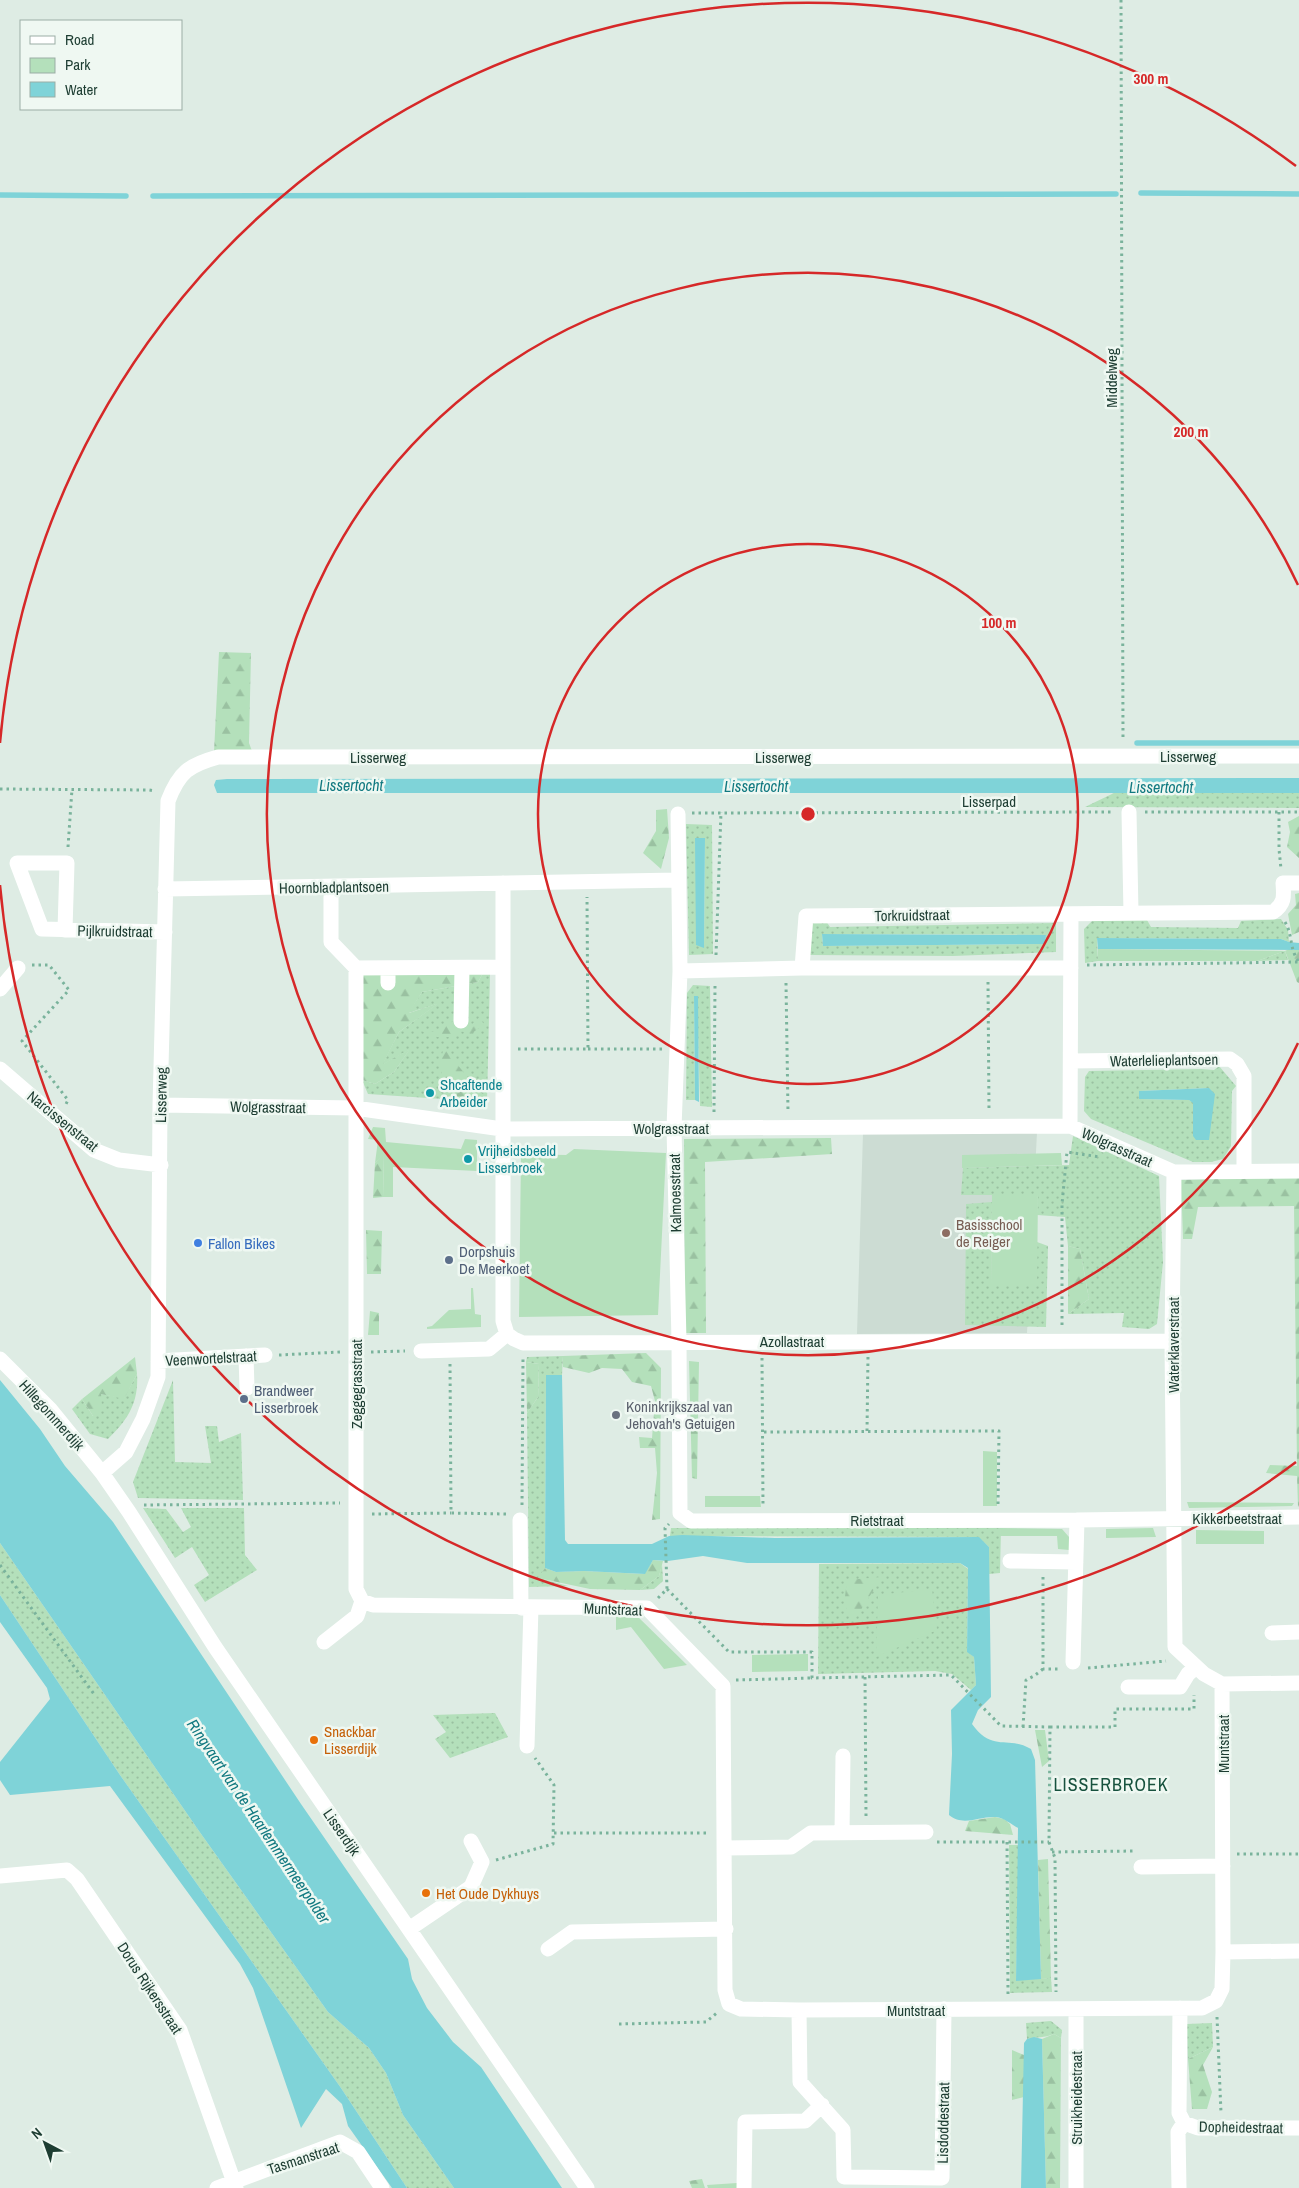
<svg xmlns="http://www.w3.org/2000/svg" width="1299" height="2188" viewBox="0 0 1299 2188" font-family="'Archivo Narrow',sans-serif">
  <style>
    .built { fill: #ccdcd3 }
    .grass { fill: url(#grass-dots); fill-rule: evenodd }
    .forest { fill: url(#forest-firs) }
    .green { fill: #b4e0bb }
    .water { fill: #7fd3d8 }
    .lines { fill: none; stroke-linecap: round; stroke-linejoin: round }
    .stream { stroke: #7fd3d8; stroke-width: 5.5 }
    .path { stroke: #7ab39c; stroke-width: 3; stroke-dasharray: 2.5 4; stroke-linecap: butt }
    .minor { stroke: #fff; stroke-width: 15 }
    .ring { fill: none; stroke: #d62828; stroke-width: 2.5 }
    .culture-dot { fill: #0f9aa8; stroke: #eff8f2; stroke-width: 2 }
    .education-dot { fill: #8d6e63; stroke: #eff8f2; stroke-width: 2 }
    .shop-dot { fill: #3f7fe0; stroke: #eff8f2; stroke-width: 2 }
    .service-dot { fill: #5c6f8a; stroke: #eff8f2; stroke-width: 2 }
    .worship-dot { fill: #6b7280; stroke: #eff8f2; stroke-width: 2 }
    .food-dot { fill: #e8710a; stroke: #eff8f2; stroke-width: 2 }
    .labels { text-anchor: middle; dominant-baseline: central; stroke-width: 5; stroke-linejoin: round; paint-order: stroke }
    .street-label { font-size: 15px; fill: #1d3d32; stroke: #eff8f2 }
    .culture-label { font-size: 15px; fill: #0d838f; stroke: #eff8f2; text-anchor: start }
    .education-label { font-size: 15px; fill: #785e54; stroke: #eff8f2; text-anchor: start }
    .shop-label { font-size: 15px; fill: #366cbe; stroke: #eff8f2; text-anchor: start }
    .service-label { font-size: 15px; fill: #4e5e75; stroke: #eff8f2; text-anchor: start }
    .worship-label { font-size: 15px; fill: #5b616d; stroke: #eff8f2; text-anchor: start }
    .food-label { font-size: 15px; fill: #c56008; stroke: #eff8f2; text-anchor: start }
    .water-label { font-size: 16px; font-style: italic; fill: #117980; stroke: #eff8f2 }
    .quarter-label { font-size: 18px; letter-spacing: 1px; fill: #17523e; stroke: #eff8f2 }
    .centre { fill: #d62828; stroke: #eff8f2; stroke-width: 2.5 }
    .ring-label { font-size: 15px; text-anchor: middle; font-weight: bold; fill: #d62828; stroke: #eff8f2; stroke-width: 5; stroke-linejoin: round; paint-order: stroke }
  </style>
  <defs>
    <pattern id="grass-dots" width="8" height="8" patternUnits="userSpaceOnUse" patternTransform="scale(1.25)"><rect width="8" height="8" fill="#b4e0bb"/><path d="M2 2h.1M6 6h.1" fill="none" stroke="#9ac1a1" stroke-width="1.8" stroke-linecap="round"/></pattern>
    <pattern id="forest-firs" width="22" height="20" patternUnits="userSpaceOnUse" patternTransform="scale(1.25)"><rect width="22" height="20" fill="#b4e0bb"/><path d="M5 1l3.5 6h-7zM16 11l3.5 6h-7z" fill="#9ac1a1"/></pattern>
  </defs>
  <rect width="100%" height="100%" fill="#deece4"/>
  <path class="built" d="M1037 1132 1027 1333 857 1334 863 1133Z"/>
  <path class="grass" d="M1114 793H1299V808L1085 807Z
    M686 824 712 825 713 954 689 955ZM695 838H705L704 948Z
    M1094 919 1147 920 1151 927 1238 928 1241 921 1281 919 1288 930 1289 942 1281 939 1097 938 1098 961 1085 963 1084 929Z
    M826 921 830 927 1056 923V952L953 956 810 955 812 923ZM822 935 823 934 1046 935 1044 944 823 946Z
    M1285 951 1288 960 1257 961Z
    M483 973 490 974 487 1102 368 1094 362 1080 375 1084 394 1072 409 1050 382 1065 399 1032 437 1004 408 1013 422 992 478 982Z
    M693 985 710 986 712 1107 700 1106 697 996H694L695 1100H686L687 993Z
    M1219 1066 1236 1086 1232 1091 1231 1146 1223 1159 1211 1162H1193L1091 1119 1084 1111 1085 1077 1089 1071 1201 1069 1214 1070ZM1209 1088 1193 1136V1102L1189 1100 1139 1099V1091Z
    M1073 1136 1159 1176 1163 1262 1157 1324 1149 1329 1122 1327 1124 1313 1068 1314 1089 1299 1080 1249 1068 1246 1065 1217 1037 1215 1038 1195H961L963 1168 1069 1165Z
    M992 1202 991 1285H1037V1242L1048 1246 1046 1327 965 1325 966 1204Z
    M563 1356 562 1375 546 1376 545 1568 539 1578 568 1586 529 1587 527 1413 538 1397 539 1364 526 1362 527 1357Z
    M137 1374C139 1402 128 1420 108 1439L90 1434 72 1409 82 1399 93 1416 101 1394 124 1398Z
    M173 1380 175 1462 211 1463 205 1426H217L219 1442 241 1433 243 1500 138 1498 133 1482Z
    M143 1508 166 1509 183 1532 191 1527 181 1508H244L245 1555 257 1570 205 1602 194 1585 209 1575 192 1547 175 1558Z
    M671 1528H1001L1000 1573 989 1574V1547L978 1537 670 1536Z
    M0 1543 199 1831 328 2012 369 2048 386 2073 403 2115 454 2188H407L341 2088 120 1775 0 1595Z
    M960 1563 968 1569 967 1651 974 1657 976 1685 971 1690 952 1674 935 1671 818 1674 819 1564Z
    M662 1564 663 1581 654 1589 640 1590 659 1576Z
    M495 1713 508 1737 450 1758 435 1739 446 1732 433 1715Z
    M1009 1845H1019L1016 1980 1051 1978 1052 1992 1010 1993Z
    M1051 2021 1062 2030 1061 2038 1054 2034C1044 2038 1037 2037 1027 2039L1026 2023Z
    M1212 2023 1213 2047 1188 2059 1187 2024Z"/>
  <path class="forest" d="M219 652 251 653 249 743 252 751 214 752Z
    M667 809 669 838 661 869 643 853 656 831V810Z
    M1299 816V858L1287 847 1290 832 1288 822Z
    M1299 893V932L1292 935 1288 914 1296 905 1295 894Z
    M1289 949 1299 950V983L1297 982 1285 951Z
    M483 973 478 982 422 992 409 1013 439 1003 399 1032 383 1064 410 1049 394 1072 375 1084 362 1080 363 974Z
    M458 1018 470 1026 479 1018 484 1024 471 1034 457 1030 451 1037H437L421 1031 436 1032Z
    M444 1048 482 1095 457 1098 444 1090 440 1061Z
    M831 1138 832 1154 705 1162 706 1333H685L684 1139Z
    M384 1154 383 1197 373 1198 375 1163Z
    M1299 1176V1505L1298 1507 1297 1476 1266 1473 1270 1465 1297 1466 1294 1206 1198 1207 1192 1239H1183L1181 1180Z
    M366 1230 382 1231 381 1274H367Z
    M1068 1246 1080 1249 1089 1299 1068 1314Z
    M370 1311 379 1313V1335H368Z
    M646 1353 661 1368 660 1519 652 1520 657 1473 655 1448H640L639 1437 652 1438 655 1401 651 1386 632 1382 622 1369 602 1368 589 1373 563 1367V1356Z
    M135 1357 137 1374 124 1399 101 1394 102 1410 93 1416 82 1399Z
    M689 1361 699 1362 697 1479 692 1478Z
    M526 1362 539 1364 538 1397 527 1413Z
    M653 1560 663 1561 659 1576 640 1590 590 1589 538 1578 545 1568 556 1572 584 1571 644 1574Z
    M882 1577 855 1619 844 1605 847 1580Z
    M1035 1730H1045L1049 1761 1042 1767Z
    M995 1817 1004 1819 1010 1824 1013 1835 965 1831 969 1821Z
    M1048 1859 1051 1978 1041 1979 1038 1860Z
    M1054 2034 1061 2038 1060 2188H1046L1042 2039Z
    M1213 2047 1203 2065 1212 2092 1207 2109H1192L1188 2059Z
    M1012 2050 1024 2055V2097L1012 2100Z
    M702 2179 705 2188H692L689 2181Z"/>
  <path class="green" d="M1098 949 1285 951 1257 961H1098Z
    M373 1127 385 1128 386 1142 461 1149 465 1139 477 1140V1171L393 1167V1197H383L384 1155 375 1163 378 1140 368 1139Z
    M574 1149 666 1153 658 1315 519 1317 521 1154 566 1155Z
    M1061 1153 1062 1165 962 1168V1155Z
    M992 1194H1038L1037 1285H991Z
    M471 1288H473L475 1314 481 1315V1327L427 1329V1327L432 1326 449 1310 471 1309Z
    M983 1451 997 1452V1506H983Z
    M705 1496H760L761 1507H705Z
    M1187 1502 1294 1503 1292 1506 1189 1508Z
    M1001 1528 1062 1529 1069 1537V1550L1058 1549 1057 1536H1000Z
    M1153 1528 1156 1537 1106 1538V1529Z
    M1196 1530 1264 1531V1544H1196Z
    M932 1589 937 1630 876 1657 878 1595Z
    M616 1612H633L687 1665 664 1669 631 1627 616 1630Z
    M808 1654V1671L752 1672V1655Z
    M737 2183V2188H708L707 2185Z"/>
  <path class="water" d="M1299 778V793H217L214 785 216 780 227 779Z
    M695 838H705L704 948 696 945Z
    M822 934 1046 935 1045 944 823 946Z
    M1097 938 1281 939 1289 942 1299 943V950L1098 949Z
    M694 996H698L699 1102 695 1100Z
    M1209 1088 1215 1094 1209 1140H1196L1193 1136V1103L1189 1100 1139 1099V1091Z
    M546 1375H562L565 1540 568 1544H652L669 1536 682 1535 775 1538 979 1537 989 1547 991 1697 978 1710 972 1724C993 1753 1007 1735 1031 1749L1035 1760 1041 1979 1016 1981 1018 1828C1011 1824 1004 1818 996 1817 978 1816 964 1827 949 1815L952 1754 951 1710 976 1685 974 1657 967 1652 968 1568 960 1563H747L703 1556 668 1561 653 1560 645 1574 584 1571 556 1572 545 1568Z
    M0 1380 40 1429 65 1466 113 1522 301 1804 408 1959 412 1979 427 2008 453 2042 481 2067 562 2188H454L403 2115 386 2073 369 2048 328 2012 199 1831 0 1543Z
    M0 1595 120 1775 341 2088 407 2188H392L348 2126 342 2104 326 2089 301 2128 253 1988 240 1964 110 1786 10 1795 0 1780V1762L50 1699 47 1688 0 1622Z
    M1034 2037 1042 2039 1046 2188H1021L1024 2043 1027 2039Z"/>
  <g class="lines">
    <path class="stream" d="M1141 193 1299 194
      M0 195 126 196
      M153 196 1116 194
      M1137 743H1299"/>
    <path class="path" d="M1121 0 1123 740
      M0 789 149 790 155 791
      M1145 812H1299
      M1279 812V849L1281 869
      M692 813 1113 812
      M68 847 72 789
      M1285 922C1293 935 1289 949 1299 962
      M716 955 721 812
      M32 965H49L69 990 22 1041 68 1100 66 1104
      M1087 965 1299 962
      M988 982 989 1111
      M786 983 788 1112
      M518 1049H588L587 897
      M588 1049H662
      M714 1112 715 986
      M1062 1325V1204L1067 1152 1100 1157
      M371 1352 405 1351
      M279 1355 340 1352
      M762 1358 763 1507
      M450 1364 451 1513 506 1514
      M867 1431 868 1356
      M764 1432 999 1431 998 1505
      M144 1505 340 1503
      M522 1505 523 1358
      M372 1514 451 1513
      M0 1565 94 1694
      M1043 1577V1669H1059
      M667 1589 729 1652H812V1678L951 1675 1001 1726 1050 1727 1049 1842 1055 1858 1056 1992
      M658 1598 667 1589 665 1528 669 1524
      M1088 1668 1166 1661
      M865 1677 866 1816
      M736 1680 812 1678
      M1023 1727 1026 1680 1034 1676 1043 1669
      M1050 1727H1115V1709H1194V1695
      M554 1833H708
      M937 1842H1049
      M1007 1842 1008 1994
      M1052 1852 1134 1851
      M1237 1854H1299
      M496 1860 553 1844 554 1785 535 1758
      M1217 2017 1221 2113
      M619 2024 706 2022 718 2012"/>
    <path class="minor" d="M1129 812 1131 913
      M678 814 680 971 674 1128 679 1341 680 1513 691 1521 1077 1520 1299 1517
      M503 883V1321L507 1334
      M165 889 678 880
      M331 897V942L356 968
      M65 930 67 863H17L42 929 165 932
      M388 968V983
      M802 968 806 916 1273 912C1285 904 1284 896 1283 883H1299
      M680 971 802 968H1071
      M0 989 18 968
      M461 1021 462 968
      M1071 1061 1230 1059 1237 1064 1244 1076V1171
      M0 1069 94 1150 119 1160 161 1165
      M160 1105 355 1108 502 1129 1070 1126 1174 1172 1299 1171
      M1070 1126 1071 914
      M421 1351 489 1349 507 1334 514 1339 523 1343 1172 1341
      M246 1356 247 1388
      M0 1359 50 1409 102 1473 129 1512 215 1647 587 2188
      M158 1361 265 1355
      M102 1473 126 1452 143 1419 158 1377 160 1105 168 801C179 772 189 765 218 757L1299 756
      M520 1520 521 1608
      M1010 1561 1076 1562
      M362 1601 373 1605 647 1608 723 1686 725 1990 729 2004 741 2009 799 2010 1202 2008 1216 2001 1222 1989 1223 1952 1222 1684 1204 1674 1175 1647 1172 1341 1174 1172
      M1272 1633 1299 1632
      M324 1642 357 1616 362 1601 356 1589V968L503 967
      M1073 1662 1077 1520
      M1222 1684 1299 1683
      M1128 1687H1180L1188 1674 1196 1667
      M527 1746 531 1607
      M842 1833 843 1756
      M725 1848 791 1847 811 1833 926 1832
      M1141 1867 1223 1866
      M0 1876 67 1870 77 1879 180 2030 236 2188
      M409 1929 471 1887 482 1862 471 1841
      M548 1949 572 1932 726 1929
      M1223 1952 1299 1951
      M1076 2009V2188
      M799 2010 800 2082 843 2130 844 2177 942 2178 944 2009
      M1184 2123 1198 2128H1299
      M217 2188 340 2142 358 2152 382 2188
      M744 2188 745 2122 805 2121 822 2105
      M1179 2188 1178 2132 1184 2123 1179 2113 1180 2008"/>
  </g>
  <g class="ring">
    <circle cx="808" cy="814" r="270"/>
    <path d="M1298 1043A541 541 0 1 1 1298 585"/>
    <path d="M1296 1462A811 811 0 0 1 0 885M0 743A811 811 0 0 1 1296 166"/>
  </g>
  <g class="culture-dot">
    <circle cx="430" cy="1093" r="5"/>
    <circle cx="468" cy="1159" r="5"/>
  </g>
  <circle class="education-dot" cx="946" cy="1233" r="5"/>
  <circle class="shop-dot" cx="198" cy="1243" r="5"/>
  <g class="service-dot">
    <circle cx="449" cy="1260" r="5"/>
    <circle cx="244" cy="1399" r="5"/>
  </g>
  <circle class="worship-dot" cx="616" cy="1415" r="5"/>
  <g class="food-dot">
    <circle cx="314" cy="1740" r="5"/>
    <circle cx="426" cy="1893" r="5"/>
  </g>
  <g class="labels">
    <g class="street-label">
      <text transform="translate(1111 378) rotate(-90)">Middelweg</text>
      <text x="1188" y="756">Lisserweg</text>
      <text x="378" y="757">Lisserweg</text>
      <text x="783" y="757">Lisserweg</text>
      <text x="989" y="801">Lisserpad</text>
      <text transform="translate(334 887) rotate(-1)">Hoornbladplantsoen</text>
      <text transform="translate(912 915) rotate(-1)">Torkruidstraat</text>
      <text transform="translate(115 931) rotate(1)">Pijlkruidstraat</text>
      <text transform="translate(1164 1060) rotate(-1)">Waterlelieplantsoen</text>
      <text transform="translate(161 1095) rotate(-89)">Lisserweg</text>
      <text transform="translate(268 1107) rotate(1)">Wolgrasstraat</text>
      <text transform="translate(63 1121) rotate(39)">Narcissenstraat</text>
      <text x="671" y="1128">Wolgrasstraat</text>
      <text transform="translate(1117 1147) rotate(24)">Wolgrasstraat</text>
      <text transform="translate(675 1193) rotate(-91)">Kalmoesstraat</text>
      <text x="792" y="1341">Azollastraat</text>
      <text transform="translate(1173 1345) rotate(-90)">Waterklaverstraat</text>
      <text transform="translate(211 1358) rotate(-3)">Veenwortelstraat</text>
      <text transform="translate(356 1384) rotate(-90)">Zeggegrasstraat</text>
      <text transform="translate(52 1415) rotate(48)">Hillegommerdijk</text>
      <text x="1237" y="1518">Kikkerbeetstraat</text>
      <text x="877" y="1520">Rietstraat</text>
      <text transform="translate(613 1609) rotate(2)">Muntstraat</text>
      <text transform="translate(1223 1744) rotate(-90)">Muntstraat</text>
      <text transform="translate(342 1832) rotate(55)">Lisserdijk</text>
      <text transform="translate(150 1988) rotate(57)">Dorus Rijkersstraat</text>
      <text x="916" y="2010">Muntstraat</text>
      <text transform="translate(1076 2098) rotate(-90)">Struikheidestraat</text>
      <text transform="translate(943 2123) rotate(-89)">Lisdoddestraat</text>
      <text transform="translate(1241 2127) rotate(1)">Dopheidestraat</text>
      <text transform="translate(303 2158) rotate(-18)">Tasmanstraat</text>
    </g>
    <g class="culture-label">
      <text x="440" y="1084">Shcaftende<tspan x="440" dy="17">Arbeider</tspan></text>
      <text x="478" y="1150">Vrijheidsbeeld<tspan x="478" dy="17">Lisserbroek</tspan></text>
    </g>
    <g class="education-label">
      <text x="956" y="1224">Basisschool<tspan x="956" dy="17">de Reiger</tspan></text>
    </g>
    <g class="shop-label">
      <text x="208" y="1243">Fallon Bikes</text>
    </g>
    <g class="service-label">
      <text x="459" y="1251">Dorpshuis<tspan x="459" dy="17">De Meerkoet</tspan></text>
      <text x="254" y="1390">Brandweer<tspan x="254" dy="17">Lisserbroek</tspan></text>
    </g>
    <g class="worship-label">
      <text x="626" y="1406">Koninkrijkszaal van<tspan x="626" dy="17">Jehovah's Getuigen</tspan></text>
    </g>
    <g class="food-label">
      <text x="324" y="1731">Snackbar<tspan x="324" dy="17">Lisserdijk</tspan></text>
      <text x="436" y="1893">Het Oude Dykhuys</text>
    </g>
    <g class="water-label">
      <text x="351" y="785">Lissertocht</text>
      <text x="756" y="786">Lissertocht</text>
      <text x="1161" y="787">Lissertocht</text>
      <text transform="translate(259 1821) rotate(56)">Ringvaart van de Haarlemmermeerpolder</text>
    </g>
    <g class="quarter-label">
      <text x="1111" y="1784">LISSERBROEK</text>
    </g>
  </g>
  <circle cx="808" cy="814" r="8" class="centre"/>
  <g class="ring-label">
    <text x="1151" y="84">300 m</text>
    <text x="1191" y="437">200 m</text>
    <text x="999" y="628">100 m</text>
  </g>
  <rect x="20" y="20" width="162" height="90" fill="#eff8f2" stroke="#9bada5"/>
  <rect x="30" y="36" width="25" height="8" fill="#ffffff" stroke="#9bada5"/>
  <text x="65" y="45" font-size="15" fill="#1d3d32">Road</text>
  <rect x="30" y="58" width="25" height="15" fill="#b4e0bb" stroke="#9bada5"/>
  <text x="65" y="70" font-size="15" fill="#1d3d32">Park</text>
  <rect x="30" y="82" width="25" height="15" fill="#7fd3d8" stroke="#9bada5"/>
  <text x="65" y="95" font-size="15" fill="#1d3d32">Water</text>
  <g transform="translate(45 2143) rotate(319)" stroke="#eff8f2" stroke-width="4" paint-order="stroke">
  <path d="M0-4L9 19L0 12L-9 19Z" fill="#1d3d32"/>
  <text y="-8" font-size="14" font-weight="bold" text-anchor="middle" fill="#1d3d32">N</text>
  </g>
</svg>
